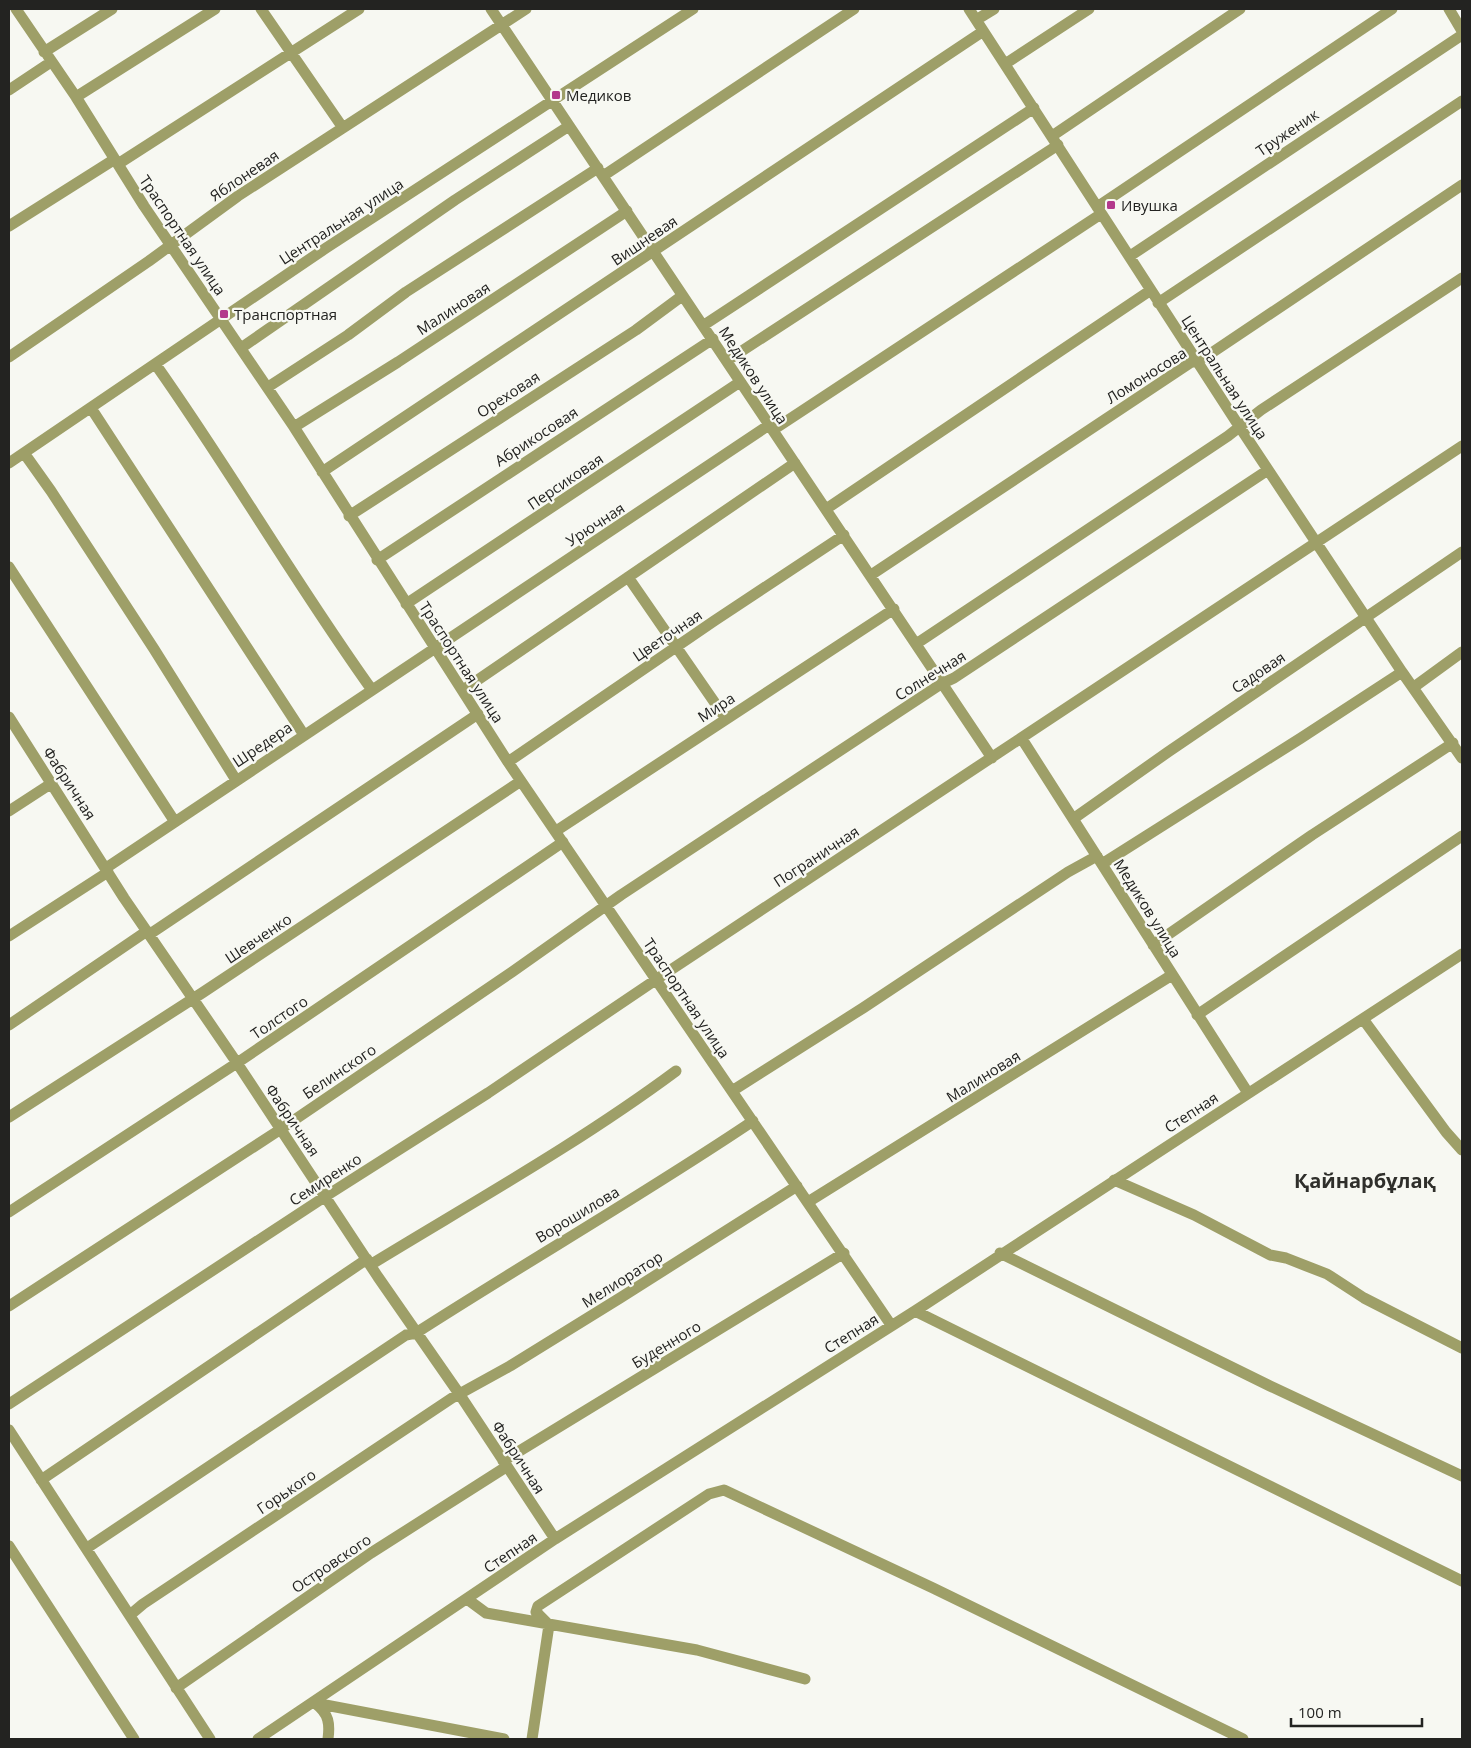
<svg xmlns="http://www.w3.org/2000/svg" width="1471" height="1748" viewBox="0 0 1471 1748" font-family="'Open Sans',sans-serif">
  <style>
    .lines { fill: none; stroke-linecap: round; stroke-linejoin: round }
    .minor { stroke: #9e9f68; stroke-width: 11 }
    .poi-dot { fill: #b3398c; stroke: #f7f8f2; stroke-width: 2 }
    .labels { text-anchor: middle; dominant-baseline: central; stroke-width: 4.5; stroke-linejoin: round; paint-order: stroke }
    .poi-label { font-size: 15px; fill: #232321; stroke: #f7f8f2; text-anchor: start }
    .street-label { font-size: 15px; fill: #232321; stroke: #f7f8f2 }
    .district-label { font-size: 20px; font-weight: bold; fill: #2f2f2b; stroke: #f7f8f2 }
  </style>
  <rect width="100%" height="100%" fill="#f7f8f2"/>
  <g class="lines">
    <path class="minor" d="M16 9 76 97 144 206 294 427 508 762 891 1325
      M261 9 343 128
      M491 9 992 758
      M969 9 1239 426 1402 672 1462 758
      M1449 9 1462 31
      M976 20 994 9
      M44 52 112 9
      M1005 64 1089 9
      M9 90 51 62
      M76 97 215 9
      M1052 136 1240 9
      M118 164 359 9
      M603 176 854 9
      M1097 207 1392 9
      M9 226 115 159
      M1130 256 1462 35
      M1158 303 1462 101
      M704 325 1034 108
      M241 348 455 200 569 126
      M9 357 149 261 238 196 526 9
      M728 360 1058 145
      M156 365C231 471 296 584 372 690
      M268 387 348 335 406 292 598 168
      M91 408 304 735
      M294 427 398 362 627 211
      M773 430 1101 214
      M24 453 51 491 154 649 236 780
      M9 463 326 248 693 9
      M322 472 982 32
      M826 509 1151 290
      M349 516 636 330 682 296
      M377 560 713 339
      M9 567 175 822
      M871 575 1190 363 1207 356 1462 185
      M628 577 726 719
      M406 604 740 382
      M916 644 1228 436 1261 410 1462 278
      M1414 687 1462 652
      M463 690 795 463
      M9 717 124 898 237 1063 378 1277 460 1395 555 1539
      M1022 739 1248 1093
      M508 762 714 621 844 535
      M9 811 52 783
      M1073 819 1168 752 1462 552
      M556 831 894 609
      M1102 864 1301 738 1402 672
      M106 868 769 425
      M150 934 478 714
      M9 936 108 872
      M1153 945 1312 835 1453 743
      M1197 1015 1462 836
      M1363 1019 1446 1132 1462 1150
      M9 1025 147 931
      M732 1091 863 1008 1068 872 1097 856
      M9 1117 202 993 521 781
      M1114 1180 1194 1215 1270 1255 1286 1258 1327 1274 1364 1298 1462 1348
      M808 1202 1172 975
      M9 1212 237 1063 563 842
      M1000 1253 1270 1386 1462 1476
      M370 1265C473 1202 579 1143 676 1071
      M9 1306 281 1129 512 972 621 895 941 684 954 678 1268 470
      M915 1311 1462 1581
      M9 1404 326 1196 488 1093 657 979 1462 446
      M9 1430 210 1739
      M503 1461 844 1253
      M41 1480 367 1259
      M9 1546 134 1739
      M87 1548 406 1335 416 1333C528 1261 643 1195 753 1121
      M467 1599 486 1613 697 1650 805 1679
      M130 1615 143 1604 452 1398 510 1366 620 1298 797 1186
      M176 1688 371 1553 506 1467
      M315 1703 504 1739
      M316 1704C329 1714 330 1724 328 1739
      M258 1739 555 1539 915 1311 1462 954
      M532 1739 549 1625 536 1612 538 1606 709 1494 724 1490 933 1588 1243 1739"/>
  </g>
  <g class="poi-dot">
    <rect x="551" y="90" width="10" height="10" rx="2.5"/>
    <rect x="1106" y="200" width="10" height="10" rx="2.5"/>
    <rect x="219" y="309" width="10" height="10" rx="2.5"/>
  </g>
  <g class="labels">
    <g class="poi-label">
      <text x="566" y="95">Медиков</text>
      <text x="1121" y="205">Ивушка</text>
      <text x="234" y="314">Транспортная</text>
    </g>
    <g class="street-label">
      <text transform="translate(1287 132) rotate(-34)">Труженик</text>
      <text transform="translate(244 175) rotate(-34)">Яблоневая</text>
      <text transform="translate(341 221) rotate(-33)">Центральная улица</text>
      <text transform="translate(183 235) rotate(56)">Траспортная улица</text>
      <text transform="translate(644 240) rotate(-34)">Вишневая</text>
      <text transform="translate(453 308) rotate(-33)">Малиновая</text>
      <text transform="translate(754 375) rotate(57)">Медиков улица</text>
      <text transform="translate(1146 375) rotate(-32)">Ломоносова</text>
      <text transform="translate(1225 377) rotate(57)">Центральная улица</text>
      <text transform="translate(508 394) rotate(-33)">Ореховая</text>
      <text transform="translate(536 436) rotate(-33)">Абрикосовая</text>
      <text transform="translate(565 481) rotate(-34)">Персиковая</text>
      <text transform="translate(595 524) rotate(-33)">Урючная</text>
      <text transform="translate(667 635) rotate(-34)">Цветочная</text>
      <text transform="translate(462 662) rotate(57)">Траспортная улица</text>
      <text transform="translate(1258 672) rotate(-34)">Садовая</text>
      <text transform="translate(930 675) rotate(-32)">Солнечная</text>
      <text transform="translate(716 707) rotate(-33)">Мира</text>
      <text transform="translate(262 744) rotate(-34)">Шредера</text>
      <text transform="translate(70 783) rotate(57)">Фабричная</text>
      <text transform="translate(816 856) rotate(-33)">Пограничная</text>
      <text transform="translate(1148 908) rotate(58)">Медиков улица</text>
      <text transform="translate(258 938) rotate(-34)">Шевченко</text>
      <text transform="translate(687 998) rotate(56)">Траспортная улица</text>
      <text transform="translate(279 1017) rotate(-34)">Толстого</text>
      <text transform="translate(339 1071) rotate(-34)">Белинского</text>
      <text transform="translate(983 1076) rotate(-32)">Малиновая</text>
      <text transform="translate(1191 1112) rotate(-33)">Степная</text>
      <text transform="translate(293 1120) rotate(56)">Фабричная</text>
      <text transform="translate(325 1179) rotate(-33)">Семиренко</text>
      <text transform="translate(577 1214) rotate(-31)">Ворошилова</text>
      <text transform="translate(622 1279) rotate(-32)">Мелиоратор</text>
      <text transform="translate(851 1333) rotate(-32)">Степная</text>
      <text transform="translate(666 1344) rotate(-31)">Буденного</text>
      <text transform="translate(519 1457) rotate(57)">Фабричная</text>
      <text transform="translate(286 1491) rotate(-34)">Горького</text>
      <text transform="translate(510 1552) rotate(-34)">Степная</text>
      <text transform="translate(331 1563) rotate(-34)">Островского</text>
    </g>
    <g class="district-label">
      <text x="1365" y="1180">Қайнарбұлақ</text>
    </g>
  </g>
  <rect width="1471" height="1748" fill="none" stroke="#232321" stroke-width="20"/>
  <path d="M1291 1718v8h131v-8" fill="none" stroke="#232321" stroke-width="2.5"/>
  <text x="1298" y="1718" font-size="15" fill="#232321" stroke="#f7f8f2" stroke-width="4" paint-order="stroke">100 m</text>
</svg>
